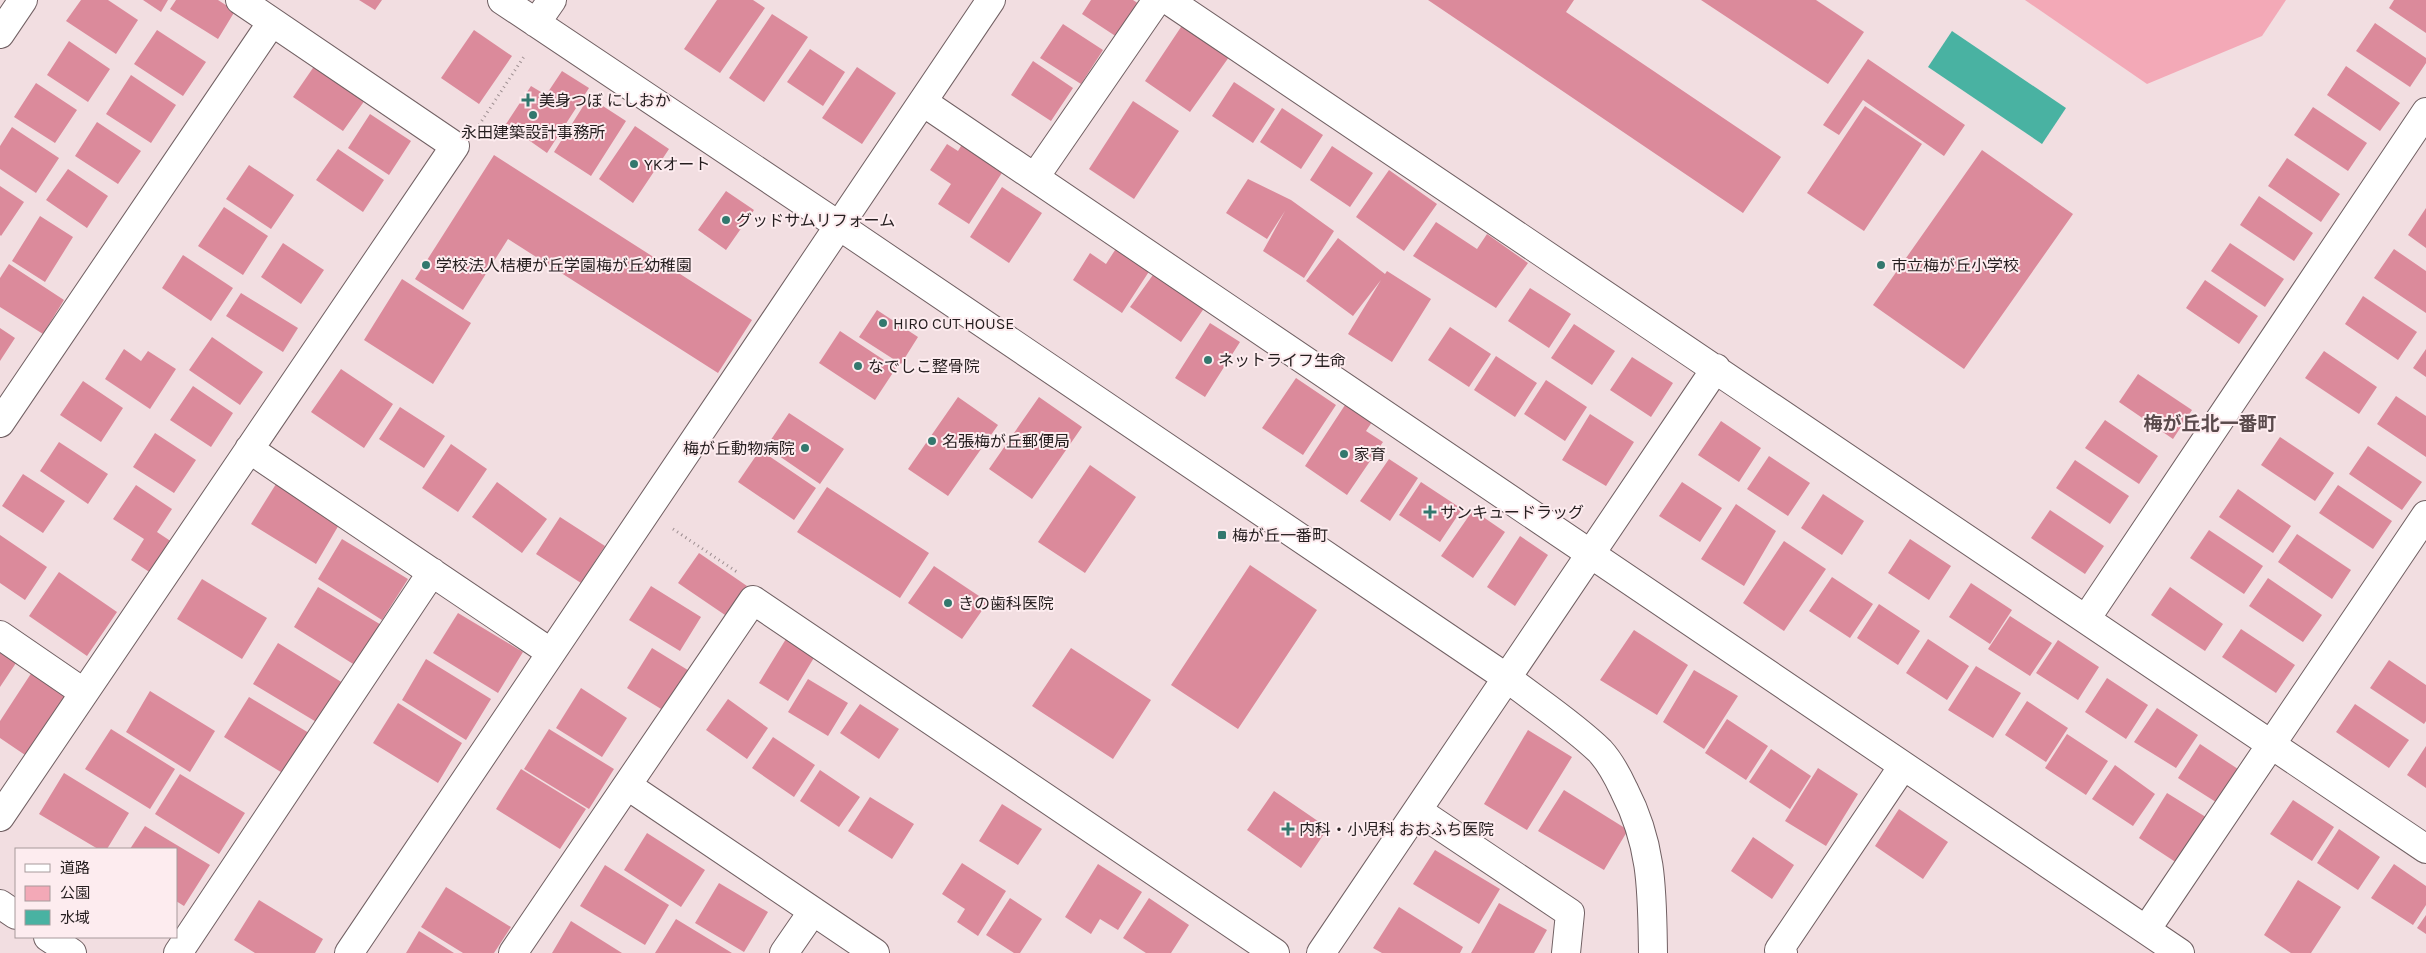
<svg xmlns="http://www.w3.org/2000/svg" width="2426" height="953" viewBox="0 0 2426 953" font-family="Karla,'Noto Sans JP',sans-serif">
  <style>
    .green { fill: #f3a9b7 }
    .water { fill: #49b2a2 }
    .building { fill: #db8a9b }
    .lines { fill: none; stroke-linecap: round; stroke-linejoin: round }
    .minor-casing { stroke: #716063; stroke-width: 30 }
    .path { stroke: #9d8e90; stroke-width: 3; stroke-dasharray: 1 4; stroke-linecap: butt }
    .minor { stroke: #fff; stroke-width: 28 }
    .poi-dot { fill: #33786e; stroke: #fdecef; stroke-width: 2 }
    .labels { text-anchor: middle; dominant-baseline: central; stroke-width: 4; stroke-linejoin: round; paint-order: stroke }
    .poi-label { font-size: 16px; fill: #251e1f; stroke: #fdecef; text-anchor: start }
    .quarter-label { font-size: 19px; font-weight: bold; fill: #5a4a4c; stroke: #fdecef }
  </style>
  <rect width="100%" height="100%" fill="#f2dee1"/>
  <path class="green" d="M2025 0H2286L2262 36 2147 84Z"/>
  <path class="water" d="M1952 31 2066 108 2042 144 1928 67Z"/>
  <path class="building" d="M81 0H108L138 20 116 54 66 21Z
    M143 0H168L161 12Z
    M176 0H218L235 11 218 39 170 9Z
    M359 0H382L375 10Z
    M717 0H753L765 8 720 73 684 49Z
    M1091 0H1133L1145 8 1123 41 1082 14Z
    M1428 0H1574L1566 12 1781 157 1743 213Z
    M1701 0H1816L1864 32 1828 84Z
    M2394 0H2426V33L2389 8Z
    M772 14 808 37 764 102 729 78Z
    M2375 23 2426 58V63L2410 87 2356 51Z
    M1063 24 1103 50 1081 84 1040 58Z
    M1183 24 1229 57 1190 112 1145 81Z
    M157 30 206 62 183 96 134 64Z
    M474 30 512 56 479 104 441 78Z
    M69 41 110 69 88 102 47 75Z
    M810 49 845 72 823 106 787 82Z
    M1868 59 1965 125 1944 156 1863 100 1839 135 1823 125Z
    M1033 61 1073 88 1051 121 1011 95Z
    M315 65 365 100 343 131 293 97Z
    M2346 66 2400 103 2380 131 2327 95Z
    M857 67 896 93 862 144 822 118Z
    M562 71 589 88 547 153 506 124 531 86 546 95Z
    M131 75 176 105 151 143 106 114Z
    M1234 82 1275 109 1253 143 1212 116Z
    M36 83 77 110 55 143 14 117Z
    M589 97 626 121 591 176 554 152Z
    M1133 101 1179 131 1134 199 1089 169Z
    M1865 106 1922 144 1864 231 1807 193Z
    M2313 107 2367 143 2348 171 2294 135Z
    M1282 108 1323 135 1301 169 1260 142Z
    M370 114 411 141 389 175 348 148Z
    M97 122 141 151 118 184 75 156Z
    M635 126 669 149 633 203 599 179Z
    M12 127 59 158 36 193 0 169V146Z
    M966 138 1007 165 969 224 938 204 951 184 930 170 947 144 958 151Z
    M1332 146 1373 173 1350 207 1310 180Z
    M338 149 384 180 363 212 316 180Z
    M1982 150 2073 214 1964 369 1873 305Z
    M494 155 752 320 718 373 508 239 463 310 415 279Z
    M2287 158 2340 194 2321 222 2268 186Z
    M249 165 294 195 271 229 226 199Z
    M68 169 108 196 87 228 46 200Z
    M1389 170 1437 204 1404 251 1356 217Z
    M1248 179 1291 200 1334 231 1304 278 1263 251 1285 211 1267 239 1226 213Z
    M0 186 24 202 1 236 0 235Z
    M1002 187 1042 213 1009 263 970 237Z
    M726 191 754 210 726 250 698 230Z
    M2259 196 2313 233 2294 261 2240 225Z
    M224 207 268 236 243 275 198 246Z
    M2426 208V248L2408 235Z
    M40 216 73 237 45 282 12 261Z
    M1436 222 1477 249 1487 234 1528 263 1496 308 1413 256Z
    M1338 238 1385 274 1387 271 1431 299 1392 362 1348 334 1381 280 1353 316 1306 281Z
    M283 243 324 270 301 304 261 277Z
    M2230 243 2284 279 2265 307 2211 271Z
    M1117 247 1150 270 1122 313 1073 280 1090 253 1106 264Z
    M2394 249 2426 271V313L2374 278Z
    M183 255 233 288 211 321 162 288Z
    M9 264 64 300 43 334 0 307V278Z
    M1160 265 1209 301 1181 342 1130 307Z
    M402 279 471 323 433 384 364 340Z
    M2205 280 2258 316 2239 344 2186 308Z
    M1530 288 1571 314 1549 348 1508 321Z
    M241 293 298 328 283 352 226 316Z
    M2363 296 2417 332 2398 360 2345 324Z
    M877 310 918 337 901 364 859 337Z
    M1210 323 1240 342 1205 397 1175 378Z
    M1574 324 1615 351 1592 385 1551 358Z
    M1450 327 1491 354 1469 387 1428 360Z
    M0 328 15 338 0 361Z
    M840 331 896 368 875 400 819 363Z
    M212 337 263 372 240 405 189 370Z
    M124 349 141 361 148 351 176 369 150 409 105 379Z
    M2426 349V377L2413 368Z
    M2324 351 2377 387 2359 414 2305 378Z
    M1496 356 1537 383 1515 417 1474 390Z
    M1632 357 1673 383 1651 417 1610 390Z
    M341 369 393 404 364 448 311 412Z
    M2138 374 2192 410 2173 439 2119 402Z
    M1296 378 1336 405 1303 455 1262 428Z
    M1546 380 1587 407 1565 441 1524 414Z
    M83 381 123 408 101 442 60 415Z
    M193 386 233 413 211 447 170 420Z
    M2396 396 2426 416V457L2377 424Z
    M958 397 998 425 948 496 908 469Z
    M1039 397 1082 427 1032 499 989 469Z
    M1345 405 1372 422 1366 431 1383 442 1347 495 1305 466Z
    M400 407 445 436 424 468 379 439Z
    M789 413 844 449 820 484 766 447Z
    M1590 414 1634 442 1606 486 1562 460Z
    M2105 420 2158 456 2139 484 2085 448Z
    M1721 421 1761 448 1739 482 1698 455Z
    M155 433 196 460 174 493 133 467Z
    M2280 437 2334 473 2315 501 2261 465Z
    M59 442 108 474 88 504 40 471Z
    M451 444 487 469 458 512 422 488Z
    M2368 446 2422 482 2402 510 2349 474Z
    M760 450 816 488 794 520 738 482Z
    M1769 456 1810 483 1788 516 1747 489Z
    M1389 459 1418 478 1390 521 1360 501Z
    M2075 460 2129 496 2110 524 2056 488Z
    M1090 465 1136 497 1085 573 1038 542Z
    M23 474 65 501 43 533 2 506Z
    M497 482 547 519 522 553 472 517Z
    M1421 482 1462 509 1440 542 1399 515Z
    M1682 482 1722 508 1700 542 1659 516Z
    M276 484 340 523 316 564 251 524Z
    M136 485 172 509 157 532 178 546 157 577 131 560 144 539 113 519Z
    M2338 485 2392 521 2373 549 2319 513Z
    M827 487 929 553 900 598 797 532Z
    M2238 489 2291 526 2273 553 2219 517Z
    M1823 494 1864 521 1842 555 1801 528Z
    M1736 504 1776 531 1744 586 1701 559Z
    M1473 510 1505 532 1473 578 1441 556Z
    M2050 510 2104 546 2085 574 2031 538Z
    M560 517 605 546 581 583 536 554Z
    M2209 530 2263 566 2244 594 2190 558Z
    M2297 534 2351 570 2332 599 2278 562Z
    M0 535 47 567 25 600 0 583Z
    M1520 536 1548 555 1515 606 1487 587Z
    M342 539 408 579 382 620 318 579Z
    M1910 539 1951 566 1929 600 1888 573Z
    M1784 541 1826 569 1784 631 1743 603Z
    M699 553 747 586 725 615 678 583Z
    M1250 565 1317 610 1238 729 1171 685Z
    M934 566 988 602 962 639 908 603Z
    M59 572 117 612 87 656 29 616Z
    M1832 577 1873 604 1850 638 1809 611Z
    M2268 578 2322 615 2303 642 2249 606Z
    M202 579 267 618 242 659 177 619Z
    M1971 583 2012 610 1990 644 1949 617Z
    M651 586 701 617 680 651 629 620Z
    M318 587 383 626 358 667 294 627Z
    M2170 587 2223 624 2205 651 2151 615Z
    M1879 604 1920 631 1898 665 1857 638Z
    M458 613 523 652 498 693 433 653Z
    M2010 616 2052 643 2030 676 1988 649Z
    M2241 629 2295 665 2276 693 2222 657Z
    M1634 630 1688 665 1657 715 1600 680Z
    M789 634 818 651 788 701 759 683Z
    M1928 639 1969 666 1947 700 1906 673Z
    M0 640 22 654 0 687Z
    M2058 640 2099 667 2078 700 2036 673Z
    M278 643 343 683 318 723 253 684Z
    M652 648 691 672 666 712 627 688Z
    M1071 648 1151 700 1113 759 1032 706Z
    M426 659 491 699 466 740 402 700Z
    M2389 660 2426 685V721L2424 724 2370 688Z
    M1976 666 2021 693 1993 738 1948 710Z
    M1694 670 1738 696 1704 749 1663 722Z
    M32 672 68 696 28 757 0 738V721Z
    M2107 678 2148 705 2126 739 2085 712Z
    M808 679 848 703 828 736 788 712Z
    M581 688 627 718 602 757 556 728Z
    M150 691 215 731 190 772 126 732Z
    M249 697 314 736 289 777 224 737Z
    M728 699 768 728 747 759 706 730Z
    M2027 701 2068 728 2046 762 2005 735Z
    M398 703 462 743 438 783 373 743Z
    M860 704 899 729 879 759 840 733Z
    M2355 704 2409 740 2389 768 2336 732Z
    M2157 708 2198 735 2176 768 2134 742Z
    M1727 719 1768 746 1746 780 1705 753Z
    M111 729 175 769 150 809 85 769Z
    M549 729 614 769 589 809 524 769Z
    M1528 730 1572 757 1527 830 1484 804Z
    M2067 734 2108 761 2086 795 2045 768Z
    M773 737 815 765 794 797 752 768Z
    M2200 744 2241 771 2219 804 2178 778Z
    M2426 746V788L2407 775Z
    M1771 749 1811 776 1790 809 1749 782Z
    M2115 765 2155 794 2133 826 2092 799Z
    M1818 768 1858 794 1826 846 1785 821Z
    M521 769 586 809 560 849 496 809Z
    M820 770 860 797 839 827 800 801Z
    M64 773 129 813 107 849H98L39 814Z
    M180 774 245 813 219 854 155 814Z
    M1564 790 1628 830 1604 870 1538 831Z
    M1274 791 1328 828 1301 868 1247 830Z
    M2167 793 2209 819 2180 865 2139 838Z
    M870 797 914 824 892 859 848 831Z
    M2293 800 2334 827 2312 861 2270 834Z
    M1002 804 1042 829 1018 865 979 841Z
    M1899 809 1948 842 1923 879 1875 846Z
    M145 826 210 865 184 906 176 901V849H130Z
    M2339 829 2380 857 2358 890 2317 863Z
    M647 833 705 870 681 907 624 870Z
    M1753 837 1794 865 1772 899 1731 871Z
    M1435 850 1500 889 1479 924 1413 884Z
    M962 863 1006 891 978 936 957 922 965 909 942 894Z
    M1098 864 1142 892 1118 930 1100 919 1091 934 1065 917Z
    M2394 864 2426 886V905L2413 925 2371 898Z
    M605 865 669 905 645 945 580 906Z
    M2298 880 2341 907 2311 953H2291L2264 935Z
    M719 883 768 912 744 952 695 923Z
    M446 887 511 927 494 953H463L421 927Z
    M1010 898 1042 919 1020 953H1014L986 935Z
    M1149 898 1189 925 1171 953H1146L1123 938Z
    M259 900 323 939 315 953H255L234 940Z
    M1499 903 1547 930 1534 953H1471Z
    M1399 907 1463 947 1460 953H1382L1373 948Z
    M2426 915V934L2417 928Z
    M676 919 732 953H655Z
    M571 921 622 953H552Z
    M419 931 454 953H406Z"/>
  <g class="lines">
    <defs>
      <path id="minor" d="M502 0 838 225 1507 678C1538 702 1572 724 1600 751 1610 762 1618 777 1624 790 1653 846 1652 892 1653 953
        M1168 0 2426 849
        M536 23 552 0
        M0 34 23 0
        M923 102 2180 953
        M1035 177 1157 0
        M0 423 272 22
        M249 449 550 652
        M2086 619 2426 112
        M0 635 83 692
        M628 786 875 953
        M1418 811 1570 913 1566 953
        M0 817 455 146 240 0
        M0 904 16 915
        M2146 930 2426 515
        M48 937 72 953
        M178 953 432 572
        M349 953 991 0
        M513 953 753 600 1275 953
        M784 953 813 911
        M1321 953 1716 368
        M1783 953 1779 950 1903 766"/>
    </defs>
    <use href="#minor" class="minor-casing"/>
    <path class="path" d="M479 125 525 55
      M673 529 737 572"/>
    <use href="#minor" class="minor"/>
  </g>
  <g class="poi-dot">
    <path d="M525.5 92.5h5v5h5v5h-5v5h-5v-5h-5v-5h5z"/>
    <circle cx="533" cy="115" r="5"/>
    <circle cx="634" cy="164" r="5"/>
    <circle cx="726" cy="220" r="5"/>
    <circle cx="426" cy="265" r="5"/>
    <circle cx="1881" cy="265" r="5"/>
    <circle cx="883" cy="323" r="5"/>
    <circle cx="1208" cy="360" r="5"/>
    <circle cx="858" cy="366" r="5"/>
    <circle cx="932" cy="441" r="5"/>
    <circle cx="805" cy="448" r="5"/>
    <circle cx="1344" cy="454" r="5"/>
    <path d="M1427.5 504.5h5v5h5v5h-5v5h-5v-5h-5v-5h5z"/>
    <rect x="1217" y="530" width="10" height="10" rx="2.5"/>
    <circle cx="948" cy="603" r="5"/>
    <path d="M1285.5 821.5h5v5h5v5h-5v5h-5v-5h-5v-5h5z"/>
  </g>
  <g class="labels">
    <g class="poi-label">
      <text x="539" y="100">美身つぼ にしおか</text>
      <text x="533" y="132" text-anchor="middle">永田建築設計事務所</text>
      <text x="644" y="164">YKオート</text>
      <text x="736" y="220">グッドサムリフォーム</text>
      <text x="436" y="265">学校法人桔梗が丘学園梅が丘幼稚園</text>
      <text x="1891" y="265">市立梅が丘小学校</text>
      <text x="893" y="323">HIRO CUT HOUSE</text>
      <text x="1218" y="360">ネットライフ生命</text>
      <text x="868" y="366">なでしこ整骨院</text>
      <text x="942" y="441">名張梅が丘郵便局</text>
      <text x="795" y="448" text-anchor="end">梅が丘動物病院</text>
      <text x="1354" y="454">家育</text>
      <text x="1440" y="512">サンキュードラッグ</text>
      <text x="1232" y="535">梅が丘一番町</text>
      <text x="958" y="603">きの歯科医院</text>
      <text x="1299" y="829">内科・小児科 おおふち医院</text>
    </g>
    <g class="quarter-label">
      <text x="2210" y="424">梅が丘北一番町</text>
    </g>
  </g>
  <rect x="15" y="848" width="162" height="90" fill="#fdecef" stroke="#a79a9c"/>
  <rect x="25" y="864" width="25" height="8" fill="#ffffff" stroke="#a79a9c"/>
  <text x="60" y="873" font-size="15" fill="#251e1f">道路</text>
  <rect x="25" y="886" width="25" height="15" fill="#f3a9b7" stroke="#a79a9c"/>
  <text x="60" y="898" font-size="15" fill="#251e1f">公園</text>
  <rect x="25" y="910" width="25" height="15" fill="#49b2a2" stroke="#a79a9c"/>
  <text x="60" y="923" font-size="15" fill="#251e1f">水域</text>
</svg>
